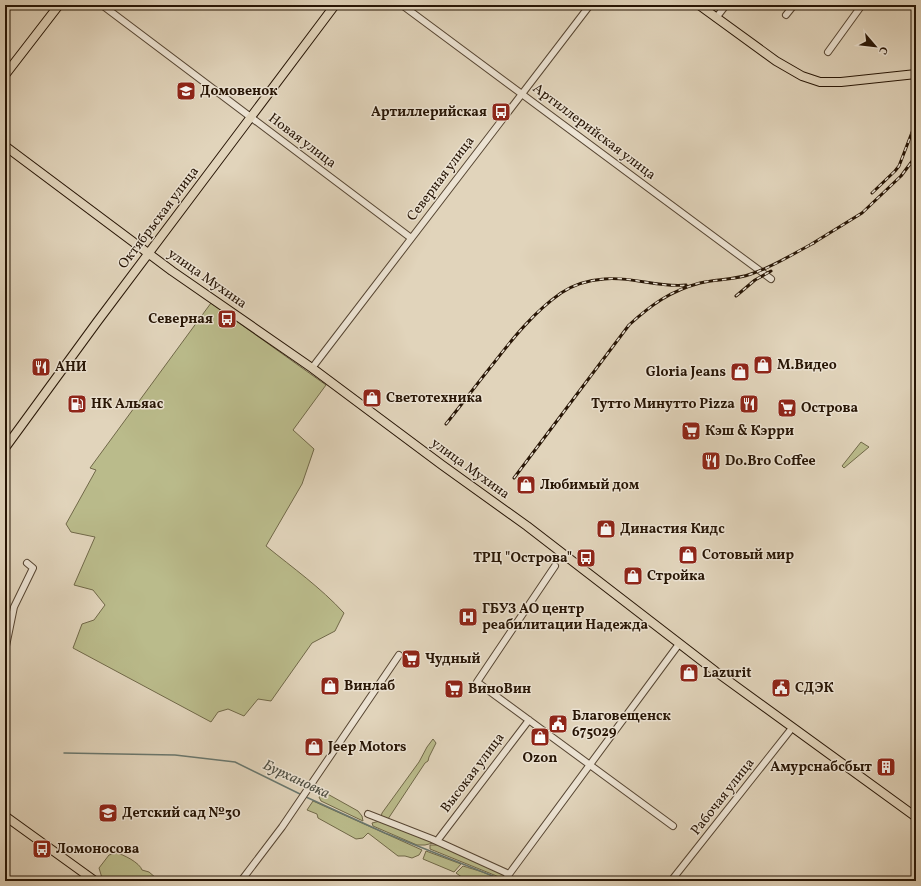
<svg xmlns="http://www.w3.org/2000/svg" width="921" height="886" viewBox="0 0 921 886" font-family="Vollkorn,serif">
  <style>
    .green { fill: #babb8b; stroke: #706848 }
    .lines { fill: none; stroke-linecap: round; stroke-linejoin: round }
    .stream { stroke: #69776e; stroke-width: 1.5 }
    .minor-casing { stroke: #564532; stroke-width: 8 }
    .major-casing { stroke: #271505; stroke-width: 10 }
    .minor { stroke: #ece3d3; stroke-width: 6 }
    .major { stroke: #e1d4bb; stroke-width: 8 }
    .rail-casing { stroke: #271505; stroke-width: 3 }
    .rail { stroke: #ece3d3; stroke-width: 1.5; stroke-dasharray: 4.5; stroke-linecap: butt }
    .labels { text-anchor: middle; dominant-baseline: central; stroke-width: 3; stroke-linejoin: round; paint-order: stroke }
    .poi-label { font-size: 14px; font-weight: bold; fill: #271505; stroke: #ece3d3; text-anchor: start }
    .street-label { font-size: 14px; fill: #271505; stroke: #ece3d3 }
    .water-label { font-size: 15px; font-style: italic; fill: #4e4e42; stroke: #ece3d3 }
  </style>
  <rect width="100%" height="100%" fill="#e1d4bb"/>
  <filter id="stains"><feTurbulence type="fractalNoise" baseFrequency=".005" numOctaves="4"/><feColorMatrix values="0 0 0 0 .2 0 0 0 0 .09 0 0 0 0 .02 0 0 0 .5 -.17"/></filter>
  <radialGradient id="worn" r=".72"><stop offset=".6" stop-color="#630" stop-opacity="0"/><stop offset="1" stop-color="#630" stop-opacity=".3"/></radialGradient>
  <path class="green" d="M211 303 326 385 293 430 314 449 302 484 266 546C293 568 320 587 344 613L335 631 312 643 271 701 258 699 244 716 228 709 218 712 211 722 73 648 82 624 94 620 105 605 93 590 74 585 95 537 71 532 66 524 96 470 90 468Z
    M861 442 869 447 844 468 842 466Z
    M433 739 436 743 429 757 428 761 425 763 388 819 381 817 382 813 419 762 427 747Z
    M324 792 358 811 362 816 363 821 321 801 319 797Z
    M313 801 422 850 419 855 412 858 405 856H398L368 833 363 838 356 839 318 818 317 814 307 810Z
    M384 820 433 843 425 845H417L373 826 372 823Z
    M430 845H439L506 875 504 879 430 849Z
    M426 851 461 864 454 872 423 859Z
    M116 853C123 854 140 863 142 870L149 872 156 878 155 881H106L102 878 99 868 109 855Z
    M463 866C475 870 490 873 500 881H462L463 878 456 873Z"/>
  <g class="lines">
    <path class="stream" d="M64 753 175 755 235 762 302 795
      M306 797 385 833 503 880"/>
    <defs>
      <path id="minor" d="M102 5 411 238
        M402 5 771 279
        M786 15 794 5
        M716 18 726 5
        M828 52 862 5
        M312 368 590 5
        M555 566 477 682 673 826
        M5 651 14 607 33 568 27 563
        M368 814 432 839 509 874
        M437 841 529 720
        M81 881 86 874
        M241 881 282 827 399 655
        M504 881 679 644
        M671 881 792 728"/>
      <path id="major" d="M699 5 776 61 802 76 820 82H841L916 74
        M5 75 59 5
        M5 146 172 271 312 368 442 465 527 526 715 671 916 817
        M5 448 97 322 335 5
        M5 816 95 881"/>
    </defs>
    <use href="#minor" class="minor-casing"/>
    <use href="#major" class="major-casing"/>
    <use href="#minor" class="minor"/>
    <use href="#major" class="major"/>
    <defs>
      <path id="rail" d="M913 5 916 31
        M872 193 895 171 899 166 916 122
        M810 245 862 213 901 176 916 156
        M736 296 755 280 771 271
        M446 424C462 404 477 384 493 364 513 338 534 312 561 293 573 285 589 280 604 279 632 276 658 288 686 285
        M514 478 629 325C651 305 670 291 700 283 716 279 735 280 751 274 773 267 794 253 814 243"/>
    </defs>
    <use href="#rail" class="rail-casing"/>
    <use href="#rail" class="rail"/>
  </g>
  <defs>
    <symbol id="school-square" viewBox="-11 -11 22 22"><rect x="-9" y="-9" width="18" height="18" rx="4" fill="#8f2418" stroke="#ece3d3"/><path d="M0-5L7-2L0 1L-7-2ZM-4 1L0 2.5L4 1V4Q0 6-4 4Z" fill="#fff"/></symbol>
    <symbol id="bus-square" viewBox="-11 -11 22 22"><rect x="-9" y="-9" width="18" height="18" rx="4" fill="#8f2418" stroke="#ece3d3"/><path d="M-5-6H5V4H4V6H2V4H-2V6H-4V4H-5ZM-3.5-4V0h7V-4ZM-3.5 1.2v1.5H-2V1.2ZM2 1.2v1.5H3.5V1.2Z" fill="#fff"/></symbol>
    <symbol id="shop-square" viewBox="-11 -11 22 22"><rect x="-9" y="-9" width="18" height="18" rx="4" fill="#8f2418" stroke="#ece3d3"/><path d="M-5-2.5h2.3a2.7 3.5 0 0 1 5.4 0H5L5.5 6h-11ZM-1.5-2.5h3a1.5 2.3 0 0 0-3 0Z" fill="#fff"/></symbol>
    <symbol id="restaurant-square" viewBox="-11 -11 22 22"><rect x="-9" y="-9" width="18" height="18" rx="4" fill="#8f2418" stroke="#ece3d3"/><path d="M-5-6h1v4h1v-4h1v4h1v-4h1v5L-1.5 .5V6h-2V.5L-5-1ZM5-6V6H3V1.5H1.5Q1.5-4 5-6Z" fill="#fff"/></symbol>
    <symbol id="fuel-square" viewBox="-11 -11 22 22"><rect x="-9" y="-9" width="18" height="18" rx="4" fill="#8f2418" stroke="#ece3d3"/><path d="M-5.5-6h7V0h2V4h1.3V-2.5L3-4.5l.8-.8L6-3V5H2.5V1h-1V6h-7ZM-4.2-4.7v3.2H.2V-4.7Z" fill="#fff"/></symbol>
    <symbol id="supermarket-square" viewBox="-11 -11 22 22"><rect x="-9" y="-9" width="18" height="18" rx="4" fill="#8f2418" stroke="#ece3d3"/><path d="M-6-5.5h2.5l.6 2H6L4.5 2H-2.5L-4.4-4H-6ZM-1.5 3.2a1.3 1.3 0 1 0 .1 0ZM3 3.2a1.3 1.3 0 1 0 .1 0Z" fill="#fff"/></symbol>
    <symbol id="hospital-square" viewBox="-11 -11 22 22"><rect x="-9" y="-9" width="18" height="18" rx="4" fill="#8f2418" stroke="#ece3d3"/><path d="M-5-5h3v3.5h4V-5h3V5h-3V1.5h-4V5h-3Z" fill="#fff"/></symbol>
    <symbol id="civic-square" viewBox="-11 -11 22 22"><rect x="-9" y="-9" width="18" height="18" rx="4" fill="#8f2418" stroke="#ece3d3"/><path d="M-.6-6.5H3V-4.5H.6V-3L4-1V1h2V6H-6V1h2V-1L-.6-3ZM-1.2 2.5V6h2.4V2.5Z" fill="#fff"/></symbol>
    <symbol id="building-square" viewBox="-11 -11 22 22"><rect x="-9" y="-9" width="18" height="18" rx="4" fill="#8f2418" stroke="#ece3d3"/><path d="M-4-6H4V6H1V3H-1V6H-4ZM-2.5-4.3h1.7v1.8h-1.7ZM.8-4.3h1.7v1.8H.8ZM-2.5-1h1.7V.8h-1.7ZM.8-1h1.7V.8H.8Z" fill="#fff"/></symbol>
  </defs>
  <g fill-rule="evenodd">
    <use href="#school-square" x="175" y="80" width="22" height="22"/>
    <use href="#bus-square" x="490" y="101" width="22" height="22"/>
    <use href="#bus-square" x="216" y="308" width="22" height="22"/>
    <use href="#shop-square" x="752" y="354" width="22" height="22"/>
    <use href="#restaurant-square" x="30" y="356" width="22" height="22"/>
    <use href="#shop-square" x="729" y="361" width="22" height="22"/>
    <use href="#shop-square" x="361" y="387" width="22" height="22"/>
    <use href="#fuel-square" x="66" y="393" width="22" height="22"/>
    <use href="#restaurant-square" x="738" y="393" width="22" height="22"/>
    <use href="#supermarket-square" x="776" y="397" width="22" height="22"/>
    <use href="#supermarket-square" x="680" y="420" width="22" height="22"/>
    <use href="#restaurant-square" x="700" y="450" width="22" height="22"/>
    <use href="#shop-square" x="515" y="474" width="22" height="22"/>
    <use href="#shop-square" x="595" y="518" width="22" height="22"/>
    <use href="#shop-square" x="677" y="544" width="22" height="22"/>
    <use href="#bus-square" x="575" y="547" width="22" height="22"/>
    <use href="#shop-square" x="622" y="565" width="22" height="22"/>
    <use href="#hospital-square" x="457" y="606" width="22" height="22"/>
    <use href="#supermarket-square" x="400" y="648" width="22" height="22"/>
    <use href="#shop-square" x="678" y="662" width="22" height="22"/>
    <use href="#shop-square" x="319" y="675" width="22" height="22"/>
    <use href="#civic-square" x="770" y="677" width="22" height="22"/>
    <use href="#supermarket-square" x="443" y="678" width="22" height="22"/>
    <use href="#civic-square" x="547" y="713" width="22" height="22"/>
    <use href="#shop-square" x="529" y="726" width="22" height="22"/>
    <use href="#shop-square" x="303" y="736" width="22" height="22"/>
    <use href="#building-square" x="875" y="756" width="22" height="22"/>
    <use href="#school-square" x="97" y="802" width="22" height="22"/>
    <use href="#bus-square" x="31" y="838" width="22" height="22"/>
  </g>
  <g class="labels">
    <g class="poi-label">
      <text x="200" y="91">Домовенок</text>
      <text x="487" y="112" text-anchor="end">Артиллерийская</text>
      <text x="213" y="319" text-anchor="end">Северная</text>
      <text x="777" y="365">М.Видео</text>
      <text x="55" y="367">АНИ</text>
      <text x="726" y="372" text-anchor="end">Gloria Jeans</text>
      <text x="386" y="398">Светотехника</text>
      <text x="91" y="404">НК Альяас</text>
      <text x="735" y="404" text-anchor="end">Тутто Минутто Pizza</text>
      <text x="801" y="408">Острова</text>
      <text x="705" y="431">Кэш &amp; Кэрри</text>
      <text x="725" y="461">Do.Bro Coffee</text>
      <text x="540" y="485">Любимый дом</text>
      <text x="620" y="529">Династия Кидс</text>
      <text x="702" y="555">Сотовый мир</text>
      <text x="572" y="558" text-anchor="end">ТРЦ "Острова"</text>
      <text x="647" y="576">Стройка</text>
      <text x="482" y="609">ГБУЗ АО центр<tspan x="482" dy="16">реабилитации Надежда</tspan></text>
      <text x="425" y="659">Чудный</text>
      <text x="703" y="673">Lazurit</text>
      <text x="344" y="686">Винлаб</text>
      <text x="795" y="688">СДЭК</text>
      <text x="468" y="689">ВиноВин</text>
      <text x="572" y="716">Благовещенск<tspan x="572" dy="16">675029</tspan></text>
      <text x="328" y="747">Jeep Motors</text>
      <text x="540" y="758" text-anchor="middle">Ozon</text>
      <text x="872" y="767" text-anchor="end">Амурснабсбыт</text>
      <text x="122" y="813">Детский сад №30</text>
      <text x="56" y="849">Ломоносова</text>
    </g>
    <g class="street-label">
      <text transform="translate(594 132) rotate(37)">Артиллерийская улица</text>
      <text transform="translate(302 141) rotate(37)">Новая улица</text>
      <text transform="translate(441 179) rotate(-53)">Северная улица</text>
      <text transform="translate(159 218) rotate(-53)">Октябрьская улица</text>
      <text transform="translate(207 279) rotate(35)">улица Мухина</text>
      <text transform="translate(470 469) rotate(36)">улица Мухина</text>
      <text transform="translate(473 773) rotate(-53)">Высокая улица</text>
      <text transform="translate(723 797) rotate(-52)">Рабочая улица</text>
    </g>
    <g class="water-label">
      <text transform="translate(296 780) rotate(25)">Бурхановка</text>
    </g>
  </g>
  <rect width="921" height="886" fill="none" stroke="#e1d4bb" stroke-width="20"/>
  <rect x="6" y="6" width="909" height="874" fill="none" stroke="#271505" stroke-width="2"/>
  <rect x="10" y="10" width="901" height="866" fill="none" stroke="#271505"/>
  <g transform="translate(875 46) rotate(118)" stroke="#ece3d3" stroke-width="3" paint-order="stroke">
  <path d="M0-3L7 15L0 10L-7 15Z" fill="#271505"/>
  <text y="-6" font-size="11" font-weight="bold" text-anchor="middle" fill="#271505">С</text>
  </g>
  <rect width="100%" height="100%" filter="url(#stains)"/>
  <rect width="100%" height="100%" fill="url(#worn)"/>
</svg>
